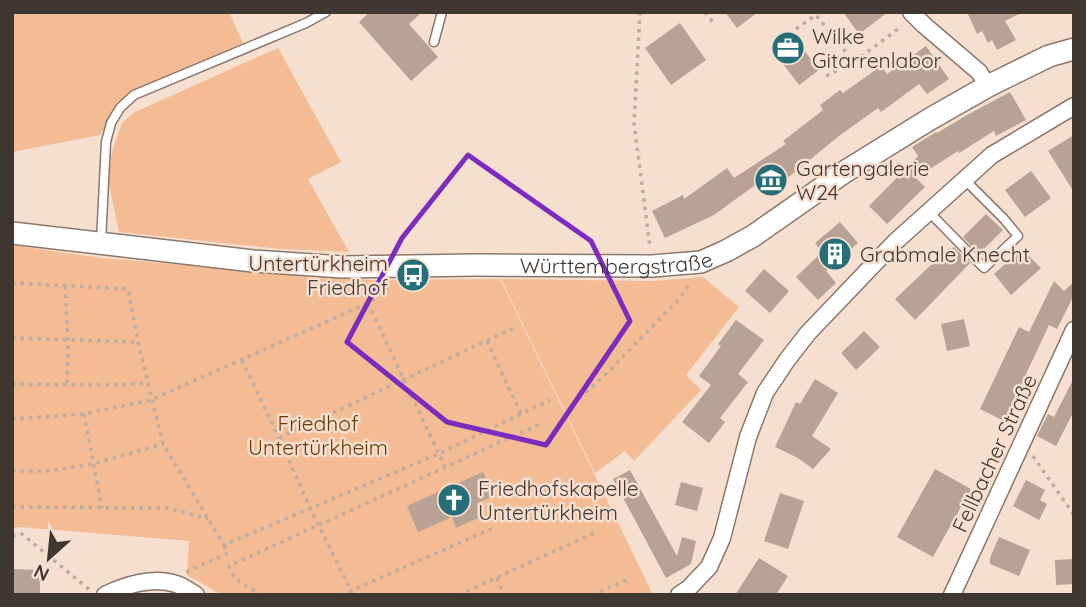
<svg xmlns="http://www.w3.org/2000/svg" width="1086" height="607" viewBox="0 0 1086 607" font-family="Quicksand,sans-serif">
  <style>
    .green { fill: #f3bc95 }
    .building { fill: #b8a293 }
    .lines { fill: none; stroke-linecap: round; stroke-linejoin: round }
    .service-casing { stroke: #8c7769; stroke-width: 11 }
    .minor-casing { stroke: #8c7769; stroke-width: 19 }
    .tertiary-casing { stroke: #8c7769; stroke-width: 24 }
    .path { stroke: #bfac9f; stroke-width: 3.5; stroke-dasharray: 3.5 5; stroke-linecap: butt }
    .service { stroke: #fff; stroke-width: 8 }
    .minor { stroke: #fff; stroke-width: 16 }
    .tertiary { stroke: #fff; stroke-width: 21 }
    .marked { fill: none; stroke: #7b2cbf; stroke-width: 5; stroke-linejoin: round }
    .labels { text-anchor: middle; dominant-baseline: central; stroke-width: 5; stroke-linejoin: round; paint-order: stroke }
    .poi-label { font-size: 21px; fill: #403731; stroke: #f6dfcf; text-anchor: start }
    .street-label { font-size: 21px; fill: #403731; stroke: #f6dfcf }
    .park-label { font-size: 21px; fill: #6c3805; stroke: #f6dfcf }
  </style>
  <rect width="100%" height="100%" fill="#f6dfcf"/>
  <path class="green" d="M12 12H229L243 43 122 101 100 135 12 152Z
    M278 48 341 162 308 179 349 252 281 249 119 232 108 179 112 151 122 123 135 112Z
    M12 245 101 258 370 280 500 279 653 595H222L187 575 189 541 19 527 12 529Z
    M703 277 739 307 686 375 701 390 634 461 625 451 595 473 501 279 653 281Z"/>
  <path class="building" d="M370 12H422L409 24 438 57 411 81 359 22Z
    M725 12H758L737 28Z
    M843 12H888L859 34Z
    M967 12H1023L1005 21 1016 40 997 50 992 40 988 43 982 31 977 34Z
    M680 23 706 60 671 85 645 48Z
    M791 33 819 70 799 85 771 48Z
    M926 46 949 79 927 94 919 84 881 112 878 108 839 136 790 176 764 192 758 183 714 215 665 238 652 211 683 195 684 199 727 168 734 178 786 144 783 141 823 110 820 105 840 90 843 93 881 66 887 74Z
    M1010 92 1026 120 996 136 994 131 959 153 958 151 916 178 925 187 887 224 869 206 918 156 912 147 936 132 937 133 967 115Z
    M1074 135V192L1048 151Z
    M1031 171 1051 198 1025 217 1005 190Z
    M986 214 1003 230 979 254 963 237Z
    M840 222 858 243 826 271 836 283 818 300 796 277 822 252 815 243Z
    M954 247 970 263 915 320 895 299 949 248 951 249Z
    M1022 249 1041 268 1011 295 994 274Z
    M764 269 789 291 770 313 745 291Z
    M1054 281 1064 291 1074 282V295L1057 329 1049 325 1004 421 980 409 1019 327 1029 332Z
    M964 319 970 346 947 351 941 324Z
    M736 320 764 340 738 374 748 382 720 418 725 422 709 443 682 422 711 385 699 376 721 346 718 344Z
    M864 331 880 347 856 370 841 353Z
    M1074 378V411L1056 446 1037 436 1048 414 1054 417Z
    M815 379 838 393 812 436 831 449 813 469 798 458 775 447 796 402 800 404Z
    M935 469 971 489 933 557 897 537Z
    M630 470 677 556 682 537 696 541 691 564 666 578 613 479Z
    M483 472 494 496 477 503 483 516 456 528 452 517 418 532 407 506Z
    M1026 480 1045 490 1040 500 1047 504 1039 520 1013 506Z
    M681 482 703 488 697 511 675 505Z
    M780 493 804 501 788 549 764 541Z
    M999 537 1030 550 1019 576 990 564V558Z
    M759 558 788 576 776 595H735Z
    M1074 559V584L1056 585 1055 560Z
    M12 569 40 570V595H12Z"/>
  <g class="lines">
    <defs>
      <path id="service" d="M434 42 442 12
        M929 212 984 268 1018 236 1004 219 965 180
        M101 241 106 142 111 123 120 108 134 95 306 23 326 12"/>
      <path id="minor" d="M911 12 924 25 979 72 988 86
        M105 595C125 585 154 576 176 584 183 586 189 591 196 595
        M679 595 688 589 709 567 722 538 748 437 765 393 787 360 808 333 895 242 992 155 1074 106
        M952 595 1074 330"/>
      <g id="tertiary">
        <path id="s1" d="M12 233 253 261 343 267 476 265 652 266 701 262 726 251 753 236 846 171 930 119 988 86 1049 56 1074 49"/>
      </g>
    </defs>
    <use href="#service" class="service-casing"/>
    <use href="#minor" class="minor-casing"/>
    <use href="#tertiary" class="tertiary-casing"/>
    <path class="path" d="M640 12 634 123 650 247
      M705 12 714 24
      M796 29 816 15 854 62 902 26
      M826 76 854 62
      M12 283 128 289 138 342 163 444 224 545 438 454 550 400
      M65 286 68 341 67 384
      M368 303 445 467
      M12 338 138 342
      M487 341 521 414
      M242 360 279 438 310 508 353 595
      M12 384 114 385 149 383
      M573 404 606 374 680 298 691 282
      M84 414 102 508
      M12 419 84 414 151 400 368 303 391 285
      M279 438 516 327
      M1033 456 1074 515
      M12 471H48L93 464 163 444
      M12 507 167 508 208 519
      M12 536 22 534 91 591
      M186 572 228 553 224 545
      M497 578 504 595
      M262 595C250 587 231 581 229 566L540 424
      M341 595 491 529
      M459 595 596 532
      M592 595 629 579"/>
    <use href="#service" class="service"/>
    <use href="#minor" class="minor"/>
    <use href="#tertiary" class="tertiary"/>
  </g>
  <path class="marked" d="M468 155 591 241 630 321 546 445 447 422 347 342 402 238Z"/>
  <defs>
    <symbol id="office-disc" viewBox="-11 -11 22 22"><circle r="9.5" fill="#266f78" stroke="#f6dfcf"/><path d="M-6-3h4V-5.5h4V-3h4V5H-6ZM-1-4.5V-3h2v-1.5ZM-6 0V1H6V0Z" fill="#fff"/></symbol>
    <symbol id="museum-disc" viewBox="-11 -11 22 22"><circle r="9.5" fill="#266f78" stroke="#f6dfcf"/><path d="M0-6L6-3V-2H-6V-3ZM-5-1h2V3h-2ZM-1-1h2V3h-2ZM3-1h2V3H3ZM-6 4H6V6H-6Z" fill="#fff"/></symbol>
    <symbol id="building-disc" viewBox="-11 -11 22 22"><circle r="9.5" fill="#266f78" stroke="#f6dfcf"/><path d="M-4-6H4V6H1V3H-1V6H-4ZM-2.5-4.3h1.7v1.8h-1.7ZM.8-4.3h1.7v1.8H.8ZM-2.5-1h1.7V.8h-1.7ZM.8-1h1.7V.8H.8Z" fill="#fff"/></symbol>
    <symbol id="bus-disc" viewBox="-11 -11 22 22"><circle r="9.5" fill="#266f78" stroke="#f6dfcf"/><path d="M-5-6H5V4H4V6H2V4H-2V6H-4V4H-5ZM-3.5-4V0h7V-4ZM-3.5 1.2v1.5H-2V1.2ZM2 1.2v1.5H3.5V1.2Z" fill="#fff"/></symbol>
    <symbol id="church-disc" viewBox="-11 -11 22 22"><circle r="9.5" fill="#266f78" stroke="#f6dfcf"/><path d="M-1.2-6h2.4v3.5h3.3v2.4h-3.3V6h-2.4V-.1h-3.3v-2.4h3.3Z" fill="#fff"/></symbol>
  </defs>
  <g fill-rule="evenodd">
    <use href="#office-disc" x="769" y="29" width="38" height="38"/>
    <use href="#museum-disc" x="752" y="161" width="38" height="38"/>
    <use href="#building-disc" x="816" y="235" width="38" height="38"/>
    <use href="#bus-disc" x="394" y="256" width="38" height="38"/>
    <use href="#church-disc" x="435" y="481" width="38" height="38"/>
  </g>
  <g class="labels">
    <g class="poi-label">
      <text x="812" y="36">Wilke<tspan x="812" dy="24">Gitarrenlabor</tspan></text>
      <text x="796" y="168">Gartengalerie<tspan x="796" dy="24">W24</tspan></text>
      <text x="860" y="254">Grabmale Knecht</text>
      <text x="388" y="263" text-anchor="end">Untertürkheim<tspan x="388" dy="24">Friedhof</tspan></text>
      <text x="478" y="488">Friedhofskapelle<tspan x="478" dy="24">Untertürkheim</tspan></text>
    </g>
    <g class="street-label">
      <text stroke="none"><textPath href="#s1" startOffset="606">Württembergstraße</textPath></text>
      <text transform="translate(994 453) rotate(-65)">Fellbacher Straße</text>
    </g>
    <g class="park-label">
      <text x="318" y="423">Friedhof<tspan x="318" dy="24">Untertürkheim</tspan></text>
    </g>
  </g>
  <rect width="1086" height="607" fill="none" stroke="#403731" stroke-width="28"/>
  <g transform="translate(49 558) rotate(207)" stroke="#f6dfcf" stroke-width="5" paint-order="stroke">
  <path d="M0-5L12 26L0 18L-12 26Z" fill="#403731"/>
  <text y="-10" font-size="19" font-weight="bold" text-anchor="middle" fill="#403731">N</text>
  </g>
</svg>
